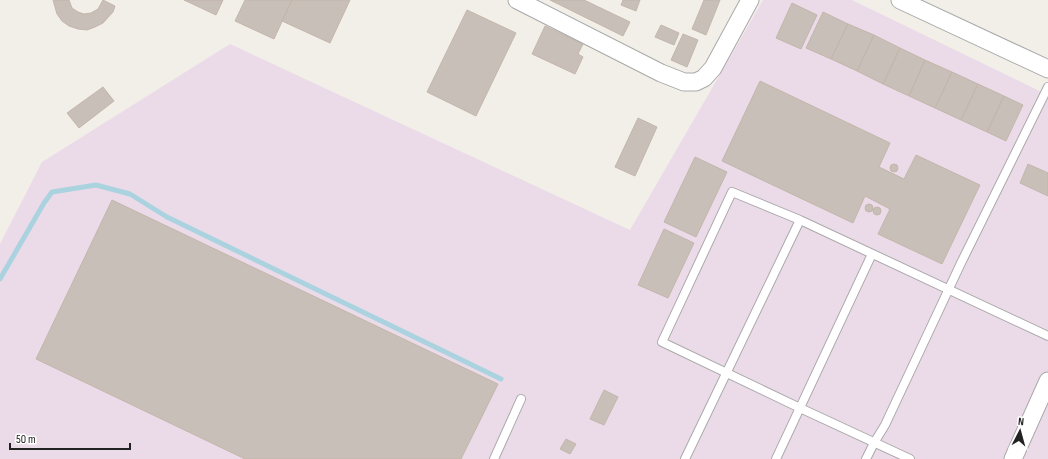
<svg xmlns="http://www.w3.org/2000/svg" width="1048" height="459" viewBox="0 0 1048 459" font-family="'Sofia Sans Condensed',sans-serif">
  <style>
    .industrial { fill: #ebdbe8 }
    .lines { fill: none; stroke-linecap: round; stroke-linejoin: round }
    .stream { stroke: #aad3df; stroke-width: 5 }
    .building { fill: #c7bfb8; stroke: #c4b6ab }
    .lane-casing { stroke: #a9a9a9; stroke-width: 10 }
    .street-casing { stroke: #a9a9a9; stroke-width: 19 }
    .lane { stroke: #fff; stroke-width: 8 }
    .street { stroke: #fff; stroke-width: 17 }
  </style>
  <rect width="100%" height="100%" fill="#f2efe9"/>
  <path class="industrial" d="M763 0H852L1048 95V459H0V244L42 162 230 44 630 230Z"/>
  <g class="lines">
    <path class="stream" d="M0 279 44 203 52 192 96 185 130 194 167 217 501 379"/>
  </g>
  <path class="building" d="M53 0H69L72 8 78 12 84 14 91 13 98 9 103 0 115 6 113 12 103 23 95 27 87 30 78 29 69 26 62 21 57 14Z
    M184 0H223L216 15Z
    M245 0H292L274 39 235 21Z
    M292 0H350L330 43 282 21Z
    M550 0H584L630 22 623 36Z
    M623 0H640L636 11 621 5Z
    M704 0H720L706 35 692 29Z
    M792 3 817 15 801 49 776 38Z
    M467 10 516 33 476 116 427 92Z
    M823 12 848 24 831 59 806 48Z
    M848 24 874 35 857 71 831 59Z
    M661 25 679 33 674 45 655 37Z
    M545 26 583 44 578 54 583 57 575 74 532 54Z
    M683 34 698 40 687 67 671 60Z
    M874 35 900 48 883 84 857 71Z
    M900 48 925 60 909 96 883 84Z
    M925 60 952 72 935 108 909 96Z
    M952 72 978 84 961 120 935 108Z
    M760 81 890 143 879 167 904 179 916 155 980 185 942 264 878 234 890 209 865 196 853 223 722 161Z
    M978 84 1004 96 987 132 961 120Z
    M103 87 114 101 79 128 67 113Z
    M1004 96 1023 105 1006 141 987 132Z
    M638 118 657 127 635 176 615 167Z
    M695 157 727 172 696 237 664 222Z
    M890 168a4 4 0 1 1 8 0a4 4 0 1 1-8 0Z
    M1028 164 1048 173V196L1020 183Z
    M112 200 498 384 461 459H245L36 359Z
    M865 208a4 4 0 1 1 8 0a4 4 0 1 1-8 0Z
    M873 211a4 4 0 1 1 8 0a4 4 0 1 1-8 0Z
    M664 229 694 243 668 298 638 285Z
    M604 390 618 397 604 425 590 419Z
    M566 439 576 444 570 454 560 449Z"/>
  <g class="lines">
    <defs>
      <path id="lane" d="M494 459 521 399
        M685 459 800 220
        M776 459 872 254
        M866 459 874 443 885 425 961 263 1048 87
        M910 459 800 408 662 342 732 192 800 220 1048 336"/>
      <path id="street" d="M517 0 661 73 684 82H696L704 78 713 68 750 0
        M900 0 1048 69
        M1013 459 1048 381"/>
    </defs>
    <use href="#lane" class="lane-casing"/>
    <use href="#street" class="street-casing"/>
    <use href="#lane" class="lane"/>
    <use href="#street" class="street"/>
  </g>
  <g transform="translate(1020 431) rotate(6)" stroke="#ffffff" stroke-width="3" paint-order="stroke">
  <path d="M0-3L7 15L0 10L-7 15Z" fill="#222222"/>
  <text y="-6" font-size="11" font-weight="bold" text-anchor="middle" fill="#222222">N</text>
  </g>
  <path d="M10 443v6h120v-6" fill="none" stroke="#222222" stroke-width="2"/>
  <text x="16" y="443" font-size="12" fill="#222222" stroke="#ffffff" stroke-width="3" paint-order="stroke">50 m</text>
</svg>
